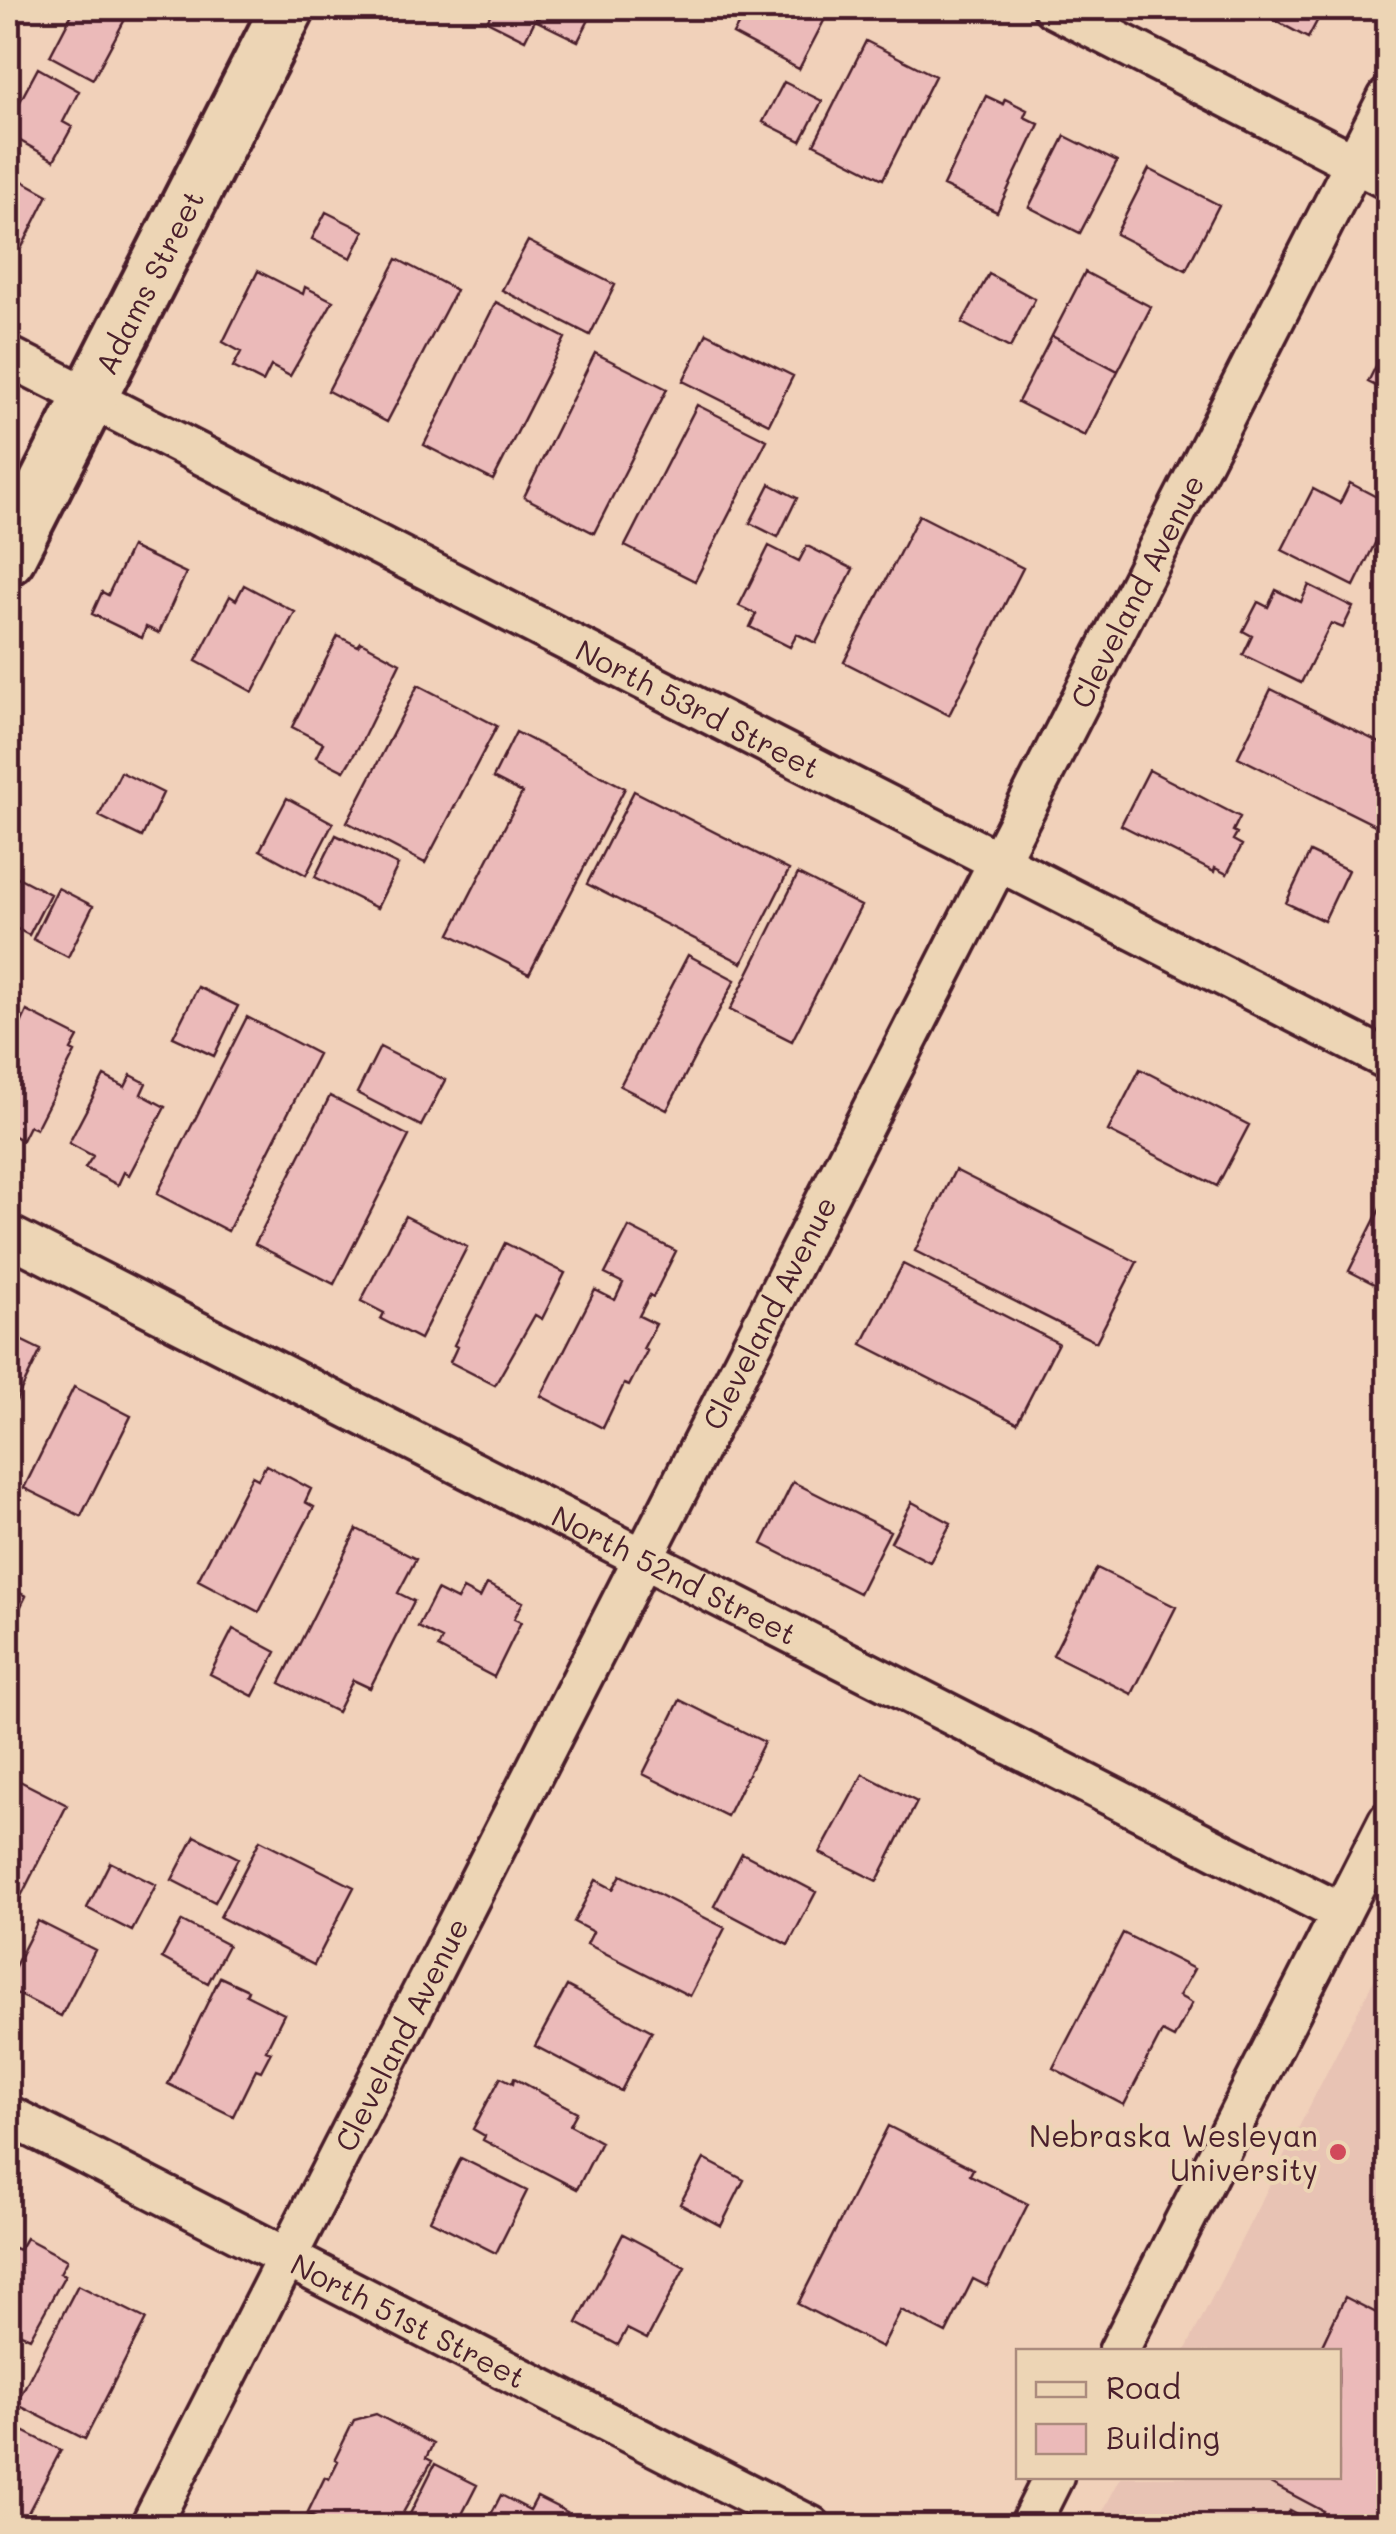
<svg xmlns="http://www.w3.org/2000/svg" width="1396" height="2534" viewBox="0 0 1396 2534" font-family="Mali,sans-serif">
  <style>
    .built { fill: #e8c3b4 }
    .building { fill: #ebbab9; stroke: #4a1f2b; stroke-width: 2.5 }
    .lines { fill: none; stroke-linecap: round; stroke-linejoin: round }
    .minor-casing { stroke: #4a1f2b; stroke-width: 45 }
    .secondary-casing { stroke: #4a1f2b; stroke-width: 60 }
    .minor { stroke: #edd5b5; stroke-width: 38 }
    .secondary { stroke: #edd5b5; stroke-width: 52 }
    .poi-dot { fill: #d1495b; stroke: #edd5b5; stroke-width: 4 }
    .labels { text-anchor: middle; dominant-baseline: central; stroke-width: 8; stroke-linejoin: round; paint-order: stroke }
    .street-label { font-size: 30px; fill: #4a1f2b; stroke: #edd5b5 }
    .poi-label { font-size: 30px; fill: #4a1f2b; stroke: #edd5b5; text-anchor: end }
  </style>
  <rect width="100%" height="100%" fill="#f1d1ba"/>
  <filter id="ink" filterUnits="userSpaceOnUse"><feTurbulence type="fractalNoise" baseFrequency=".01" numOctaves="2"/><feDisplacementMap in="SourceGraphic" scale="20" xChannelSelector="R" yChannelSelector="G"/><feConvolveMatrix kernelMatrix="1 2 1 2 8 2 1 2 1" color-interpolation-filters="sRGB"/></filter>
  <g filter="url(#ink)">
    <path class="built" d="M1388 1952V2526H1095L1121 2477 1338 2476V2352L1185 2351Z"/>
    <path class="building" d="M75 8H131L93 79 50 56Z
      M494 8H541L525 40 487 21Z
      M544 8H595L578 41 537 21Z
      M670 8H692L687 16Z
      M748 8H816L828 13 799 69 733 34Z
      M1252 8H1324L1308 38Z
      M866 41 935 76 883 179 814 144Z
      M38 68 79 91 63 122 72 127 54 160 8 134V124Z
      M784 82 822 101 801 141 763 122Z
      M986 96 1003 104 1005 99 1027 110 1024 117 1039 124 997 212 943 186Z
      M1065 136 1117 162 1080 233 1029 207Z
      M1149 169 1219 205 1186 270 1116 234Z
      M8 173 48 195 22 247 10 241 8 246Z
      M326 212 364 231 351 258 312 239Z
      M528 241 615 285 590 335 502 290Z
      M397 259 456 290 387 422 328 391Z
      M258 271 303 294 305 287 333 301 290 376 271 366 263 382 233 367 241 352 223 342Z
      M1085 272 1151 307 1118 371 1052 336Z
      M989 274 1035 299 1010 348 962 323Z
      M496 302 565 338 493 480 424 445Z
      M707 333 793 376 769 424 683 381Z
      M1052 336 1118 371 1085 436 1018 402Z
      M1388 342V392L1368 382Z
      M595 353 667 389 594 533 524 497Z
      M697 405 767 440 695 581 625 546Z
      M1350 483 1388 503 1380 525 1383 527 1354 586 1282 550 1313 489 1340 503Z
      M770 484 797 498 778 537 750 523Z
      M919 515 1023 568 949 715 844 662Z
      M769 546 799 561 807 546 853 569 816 643 797 634 790 647 750 627 756 614 739 606Z
      M131 547 186 573 159 633 146 627 142 638 92 614 102 592 108 595Z
      M244 585 295 612 253 692 196 661 230 596 236 600Z
      M1309 585 1353 607 1343 628 1331 623 1301 683 1243 655 1252 636 1243 631 1258 602 1268 607 1276 590 1301 602Z
      M338 636 358 646 361 642 400 663 361 743 344 771 316 757 323 743 292 727Z
      M418 685 497 726 425 863 347 822Z
      M1271 689 1388 747V813L1381 828 1238 757Z
      M516 732 625 788 529 974 450 934 522 793 493 778Z
      M1149 770 1240 817 1233 831 1237 833 1233 840 1242 845 1227 874 1215 868 1214 872 1121 825Z
      M121 772 163 793 142 837 99 816Z
      M634 791 789 870 742 963 587 884Z
      M287 798 333 823 306 875 260 850Z
      M336 835 398 865 377 908 315 877Z
      M1310 852 1348 870 1324 921 1286 903Z
      M8 872 50 894 29 935 8 924Z
      M798 874 861 906 792 1041 730 1010Z
      M58 888 93 906 68 957 33 939Z
      M688 955 735 980 667 1110 620 1086Z
      M198 987 238 1006 214 1056 173 1037Z
      M27 1011 78 1037 71 1050 75 1052 36 1129 29 1126 22 1140 8 1133V1039L16 1022 21 1024Z
      M247 1017 318 1054 228 1231 157 1194Z
      M380 1047 445 1080 421 1126 357 1093Z
      M1140 1069 1249 1125 1217 1186 1108 1131Z
      M131 1075 146 1083 141 1094 165 1107 129 1175 124 1172 118 1185 85 1168 93 1156 69 1143 104 1076 125 1087Z
      M330 1096 409 1136 334 1284 255 1244Z
      M955 1170 1137 1262 1096 1342 915 1251Z
      M1388 1193V1291L1349 1271Z
      M405 1216 467 1247 420 1339 381 1319 384 1313 361 1301Z
      M629 1227 676 1251 653 1297 650 1295 639 1316 656 1324 643 1349 647 1351 629 1386 624 1384 603 1428 541 1396 595 1290 615 1300 623 1283 605 1274Z
      M505 1243 565 1273 542 1319 535 1315 495 1385 450 1362 457 1347 454 1345Z
      M903 1264 1058 1343 1017 1423 862 1344Z
      M8 1334 41 1350 8 1417Z
      M74 1387 131 1416 81 1516 24 1488Z
      M266 1465 311 1489 305 1502 314 1507 259 1612 198 1580 252 1476 258 1479Z
      M793 1482 890 1531 859 1593 762 1544Z
      M912 1502 951 1523 930 1562 891 1542Z
      M357 1529 416 1559 398 1593 414 1601 370 1688 353 1680 337 1712 280 1683Z
      M1097 1568 1176 1607 1132 1694 1053 1655Z
      M487 1584 523 1602 514 1619 521 1622 494 1677 438 1648 442 1639 418 1627 437 1590 457 1600 463 1589 480 1598Z
      M8 1587 26 1596 8 1632Z
      M233 1629 276 1652 253 1696 210 1674Z
      M680 1700 764 1742 727 1816 643 1774Z
      M863 1774 917 1802 877 1881 820 1853Z
      M8 1775 67 1805 8 1922Z
      M195 1836 238 1858 215 1902 172 1880Z
      M260 1840 354 1887 314 1965 220 1917Z
      M742 1853 816 1892 788 1945 714 1906Z
      M110 1862 156 1885 132 1931 87 1908Z
      M621 1875 725 1928 690 1996 587 1944 593 1932 574 1922 596 1880 613 1889Z
      M38 1921 95 1950 61 2016 8 1989V1980Z
      M182 1921 228 1945 208 1983 162 1958Z
      M1123 1933 1194 1969 1179 1996 1192 2003 1174 2038 1162 2032 1124 2105 1053 2068Z
      M220 1977 248 1990 246 1995 284 2014 266 2050 271 2052 261 2071 256 2069 233 2116 168 2084Z
      M567 1986 652 2031 621 2091 535 2046Z
      M501 2077 513 2083 514 2078 577 2112 570 2125 601 2142 577 2189 483 2140 485 2136 473 2129Z
      M888 2126 973 2169 970 2175 1028 2204 987 2286 973 2279 946 2333 901 2310 882 2347 798 2304Z
      M461 2158 527 2191 496 2253 430 2220Z
      M704 2159 744 2180 721 2226 680 2204Z
      M623 2234 685 2267 647 2339 627 2329 618 2345 577 2323Z
      M26 2238 67 2260 60 2273 65 2275 30 2338 19 2333 8 2353V2256L12 2247 19 2250Z
      M78 2285 146 2319 85 2439 16 2404Z
      M1345 2297 1388 2319V2526H1282L1290 2510 1316 2524 1323 2511 1257 2476H1338V2352H1319Z
      M376 2414 433 2444 426 2458 432 2461 399 2520 406 2523 405 2526H332L307 2514 325 2477 329 2479 338 2461 335 2459 354 2420Z
      M19 2429 61 2450 21 2526H8V2450Z
      M435 2464 477 2485 456 2526H429L409 2516Z
      M501 2495 530 2510 537 2497 567 2512 560 2525 563 2526H485Z"/>
    <g class="lines">
      <defs>
        <g id="minor">
          <path d="M1053 8 1388 180"/>
          <path id="s1" d="M8 356 1388 1060"/>
          <path id="s2" d="M8 1235 1341 1913"/>
          <path id="s3" d="M8 2115 811 2526"/>
          <path d="M1118 2352 1388 1821"/>
          <path id="s4" d="M150 2526 1388 97"/>
          <path d="M1029 2526 1054 2476"/>
        </g>
        <g id="secondary">
          <path id="s5" d="M8 558 288 8"/>
        </g>
      </defs>
      <use href="#minor" class="minor-casing"/>
      <use href="#secondary" class="secondary-casing"/>
      <use href="#minor" class="minor"/>
      <use href="#secondary" class="secondary"/>
    </g>
  </g>
  <circle class="poi-dot" cx="1338" cy="2152" r="10"/>
  <g class="labels">
    <g class="street-label">
      <text stroke="none"><textPath href="#s5" startOffset="310">Adams Street</textPath></text>
      <text stroke="none"><textPath href="#s4" startOffset="2172">Cleveland Avenue</textPath></text>
      <text stroke="none"><textPath href="#s1" startOffset="775">North 53rd Street</textPath></text>
      <text stroke="none"><textPath href="#s4" startOffset="1362">Cleveland Avenue</textPath></text>
      <text stroke="none"><textPath href="#s2" startOffset="748">North 52nd Street</textPath></text>
      <text stroke="none"><textPath href="#s4" startOffset="552">Cleveland Avenue</textPath></text>
      <text stroke="none"><textPath href="#s3" startOffset="450">North 51st Street</textPath></text>
    </g>
    <g class="poi-label">
      <text x="1318" y="2135">Nebraska Wesleyan<tspan x="1318" dy="34">University</tspan></text>
    </g>
  </g>
  <rect width="1396" height="2534" fill="none" stroke="#edd5b5" stroke-width="40"/>
  <rect x="20" y="20" width="1356" height="2494" fill="none" stroke="#4a1f2b" stroke-width="4" filter="url(#ink)"/>
  <rect x="1016" y="2349" width="325" height="130" fill="#edd5b5" stroke="#ac8c7e" stroke-width="2.5"/>
  <rect x="1036" y="2382" width="50" height="15" fill="#edd5b5" stroke="#ac8c7e" stroke-width="2.5"/>
  <text x="1106" y="2399" font-size="30" fill="#4a1f2b">Road</text>
  <rect x="1036" y="2424" width="50" height="30" fill="#ebbab9" stroke="#ac8c7e" stroke-width="2.5"/>
  <text x="1106" y="2449" font-size="30" fill="#4a1f2b">Building</text>
</svg>
